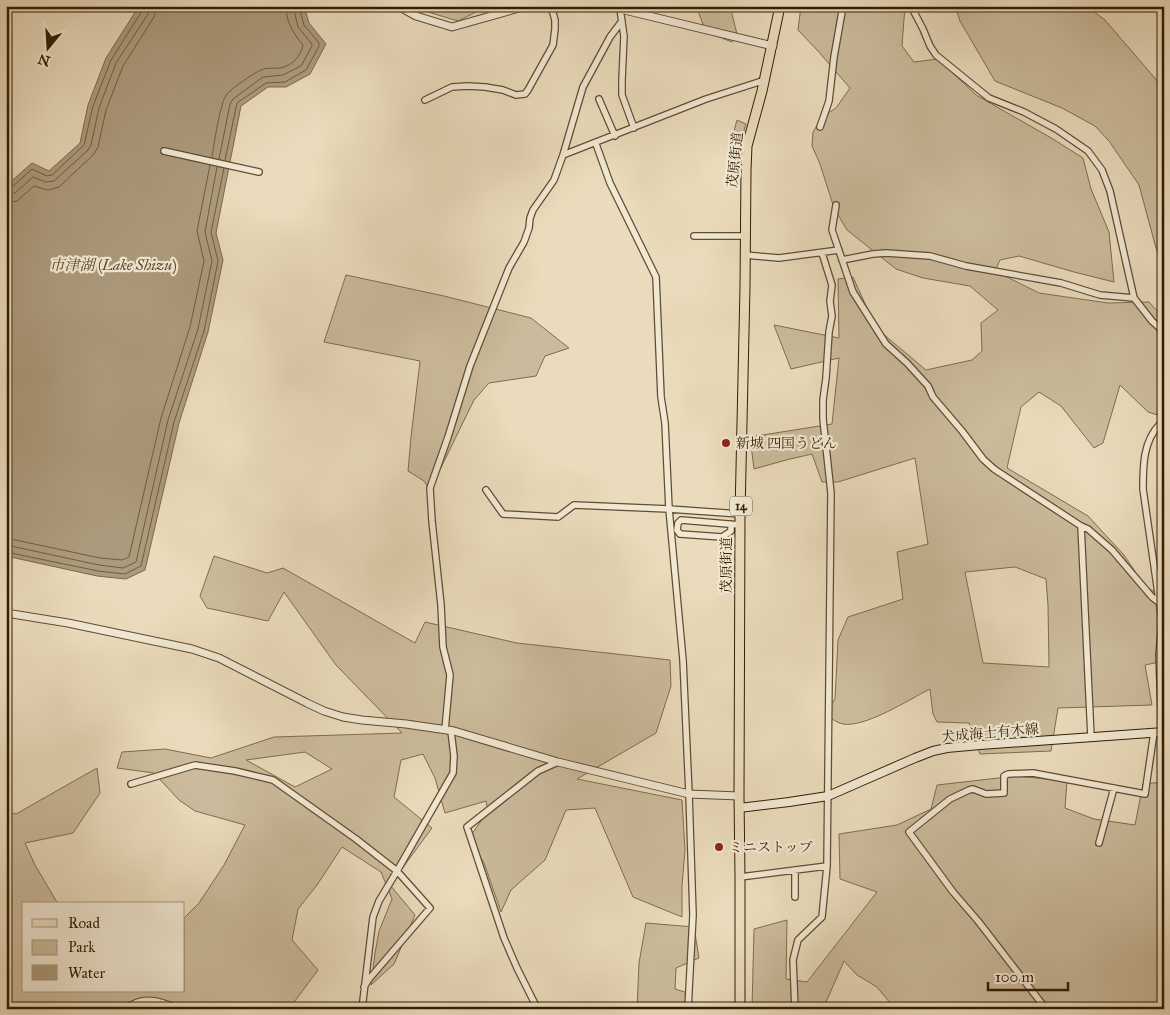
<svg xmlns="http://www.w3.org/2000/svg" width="1170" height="1015" viewBox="0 0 1170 1015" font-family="'IM FELL Great Primer','Noto Serif JP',serif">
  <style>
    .green { fill: #cbbb9c; stroke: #7f6c4e; fill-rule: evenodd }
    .water { fill: #ac9a7c; stroke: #7c684b }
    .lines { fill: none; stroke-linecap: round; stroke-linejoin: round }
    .shore { stroke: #705c3e; stroke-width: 1 }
    .minor-casing { stroke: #614c30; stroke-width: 8 }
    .tertiary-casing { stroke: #614c30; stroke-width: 9 }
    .secondary-casing { stroke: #331d01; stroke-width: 10 }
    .primary-casing { stroke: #331d01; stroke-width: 11 }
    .minor { stroke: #f1e8d3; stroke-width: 5.5 }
    .tertiary { stroke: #f1e8d3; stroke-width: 7 }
    .secondary { stroke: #f1e8d3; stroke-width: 8 }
    .primary { stroke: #eadbbc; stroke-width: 9 }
    .poi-dot { fill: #8f2418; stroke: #f1e8d3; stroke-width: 2 }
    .labels { text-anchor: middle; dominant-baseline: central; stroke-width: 4.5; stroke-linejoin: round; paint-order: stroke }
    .shield { fill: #f1e8d3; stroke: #6c5a40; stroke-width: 1 }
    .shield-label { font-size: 12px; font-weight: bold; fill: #331d01 }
    .street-label { font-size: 14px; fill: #331d01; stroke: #f1e8d3 }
    .poi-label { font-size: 14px; fill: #331d01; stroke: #f1e8d3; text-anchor: start }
    .water-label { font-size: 15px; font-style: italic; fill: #5d492c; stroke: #f1e8d3 }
  </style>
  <rect width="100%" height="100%" fill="#eadbbc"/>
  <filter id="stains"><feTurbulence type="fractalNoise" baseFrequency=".004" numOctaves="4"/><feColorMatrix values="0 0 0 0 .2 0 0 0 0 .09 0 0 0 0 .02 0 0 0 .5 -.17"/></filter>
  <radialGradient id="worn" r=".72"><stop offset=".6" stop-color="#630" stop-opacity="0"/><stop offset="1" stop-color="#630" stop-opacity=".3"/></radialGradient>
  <path class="green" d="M408 6H488L458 21Z
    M696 6H730L737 34 732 42 706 32Z
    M801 6H905L902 46 914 62 938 59 976 95 1053 139 1083 158 1091 189 1109 232 1114 282 1074 272 1019 256 1000 260 995 271 1039 293 1108 303 1149 302 1164 318V417L1148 412 1120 385 1103 443 1094 448 1061 406 1039 392 1021 407 1007 468 1088 516 1124 555 1146 588 1164 595V661L1145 665 1152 705 1058 708 1051 751 980 754 969 723 937 722 933 714 930 689C910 699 865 728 843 724 839 723 835 721 832 719L829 709 835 699 838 640 848 617 903 599 897 552 928 544 915 458 838 482H822L812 454 786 460 754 469 750 437 832 424 839 358 791 369 774 325 839 338 838 279 853 277 876 328 926 370 972 360 982 351 981 323 998 310 970 286 923 278 896 269 847 230 834 208 820 164 812 146 813 132 822 117 836 108 850 88 818 51 798 30ZM1015 567 1046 579 1048 605 1049 667 983 663 965 572Z
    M955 6H1086L1105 20 1159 83 1164 131V267L1156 248 1139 185 1109 141 1095 126 1062 108 995 81 960 21Z
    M737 120 746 124 742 137 733 135Z
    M346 275 444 296 531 318 569 348 545 356 536 376 489 383 474 400 430 490 424 481 408 471 411 437 420 361 324 342Z
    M214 556 267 573 283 568 415 643 425 622 517 643 670 660 671 686 656 733 577 779 682 800 685 850 682 886V917L633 897 595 808 566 810 545 860 511 890 501 912 484 863 469 838 488 811 486 801 445 813 435 778 423 754 401 760 394 797 432 828 390 885 415 915 394 964 371 985 375 953 379 931 392 899 381 872 342 847 317 885 298 909 292 940 318 970 289 1009H6V950L12 900 6 877V811L16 814 97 768 100 793 73 833 25 843 35 865 58 904H24V991H184V918L199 903 224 865 245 825 195 811 179 800 154 773 117 768 122 752 165 749 211 758 274 737 402 733 336 665 284 592 268 621 207 608 200 596ZM305 752 332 769 295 787 246 760Z
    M1016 776 1067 781 1065 808 1094 819 1135 825 1143 784 1164 782V1009H895L877 987 857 975 844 961 823 1009H752L754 929 787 920 786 979 807 982 877 892 840 879 839 834 897 825 931 809 937 785Z
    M646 923 694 927 699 958 676 968 675 989 688 993 687 1009H637L639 963Z"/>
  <path class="water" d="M139 6H304L309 23 326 44 310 74 286 87H268L241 106 216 233 223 260 208 332 179 423 145 570 126 579 97 576 6 556V186L32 163 49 171 80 143 88 105 106 58Z"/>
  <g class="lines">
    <path class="shore" d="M212 157C214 145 220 102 227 94 232 88 254 73 261 70 267 67 274 69 280 68 292 66 301 56 303 45 293 33 286 22 286 6
      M219 159 230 104 233 99 263 77 283 75 301 66 312 46V44L298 27 293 6
      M225 160 237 103 266 83 285 82 306 70 319 46V43L304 25 299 6
      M6 189 11 188 32 169 47 176 52 175 84 145 93 106 111 60 142 11 143 6
      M6 195 15 193 33 177 46 182 54 181 88 150 91 145 99 108 116 63 148 14 149 6
      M6 203 17 201 34 186 48 190 59 187 94 154 98 147 106 110 123 66 154 17 157 6
      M6 538 100 558 122 560 129 557 161 418 190 327 204 261 197 231 210 165
      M6 545 99 565 123 568 136 562 168 420 198 329 212 261 205 232 217 167
      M6 552 98 571 125 574 141 566 174 422 204 331 218 261 211 232 224 168"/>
    <defs>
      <path id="minor" d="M909 6 913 10 923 29 930 46 936 55 979 90 989 98 1024 112 1056 129 1088 151 1102 170 1110 191 1134 298 1152 321 1164 332
        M620 9 624 36 622 80V95L634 128
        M599 99 615 136
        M425 100 452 87 468 86 485 87 503 90 516 95 525 94 528 90 553 45 555 29V20L551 6
        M820 127 829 101 834 57 843 6
        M596 144 610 183 656 277 661 397 665 423 669 509 683 660 689 794 693 915 688 1009
        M164 151 259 172
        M563 155 583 87 610 37 622 21
        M836 205 832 230 853 292 886 344 907 363 928 386 933 397 962 431 983 459 994 469 1081 526 1091 737
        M694 236H745
        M745 255 779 258 839 250
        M842 260 873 254 886 253 930 256 966 266 1061 283 1100 295 1134 298
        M486 490 503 514 558 517 574 505 669 509 740 514
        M731 524V531L722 537 680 534 677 530 678 523 681 520 740 525
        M1081 526 1088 529 1112 550 1152 597 1164 606
        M445 730 450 675 443 647 441 605 432 521 430 488 448 437 470 366 509 268 524 242 529 228 530 218 533 210 554 180 563 155 706 99 765 80
        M1162 732 1159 655 1162 621 1143 489C1143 466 1143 441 1160 424H1164
        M131 784 195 765 235 771 273 780 356 839 397 871 430 908 369 979 364 987
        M1099 843 1114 788
        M795 870V897
        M740 877 827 866
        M362 1009 373 917 379 901 397 871 453 773 454 756 451 731
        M536 1009 535 1004 517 968 504 938 467 827 538 771 558 762
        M795 1009 793 960 798 940 822 917 827 866 831 493 823 419V400L826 378 829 332 832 316 830 301 832 285 822 253
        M1046 1009 978 921 953 892 909 832 950 799 969 790 973 789 986 794 1004 793V776L1008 774 1033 773 1145 794 1154 732"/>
      <path id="tertiary" d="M398 6 416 16 452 27 526 6
        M608 6 773 46
        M6 613 68 623 192 649 219 658 307 703 324 711 343 717 362 720 406 724 454 731 558 762 689 794 739 796
        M126 1009C143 996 160 1001 177 1009"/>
      <path id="secondary" d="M739 808 789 802 828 796 915 758 933 751 947 748 980 745 1164 732"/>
      <path id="primary" d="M740 1009V877L739 796 740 514 745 287 746 170 747 146 762 91 780 6"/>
    </defs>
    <use href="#minor" class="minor-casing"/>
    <use href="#tertiary" class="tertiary-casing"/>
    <use href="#secondary" class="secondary-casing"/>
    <use href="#primary" class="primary-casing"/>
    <use href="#minor" class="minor"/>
    <use href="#tertiary" class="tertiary"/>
    <use href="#secondary" class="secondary"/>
    <use href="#primary" class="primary"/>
  </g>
  <g class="poi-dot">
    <circle cx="726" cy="443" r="5"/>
    <circle cx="719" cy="847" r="5"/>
  </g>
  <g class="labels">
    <rect class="shield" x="730" y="496.5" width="22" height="19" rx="4"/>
    <g class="shield-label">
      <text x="741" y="506">14</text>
    </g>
    <g class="street-label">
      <text transform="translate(735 160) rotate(-84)">茂原街道</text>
      <text transform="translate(726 565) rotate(-90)">茂原街道</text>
      <text transform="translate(990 733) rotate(-5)">犬成海士有木線</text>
    </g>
    <g class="poi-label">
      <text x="736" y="443">新城 四国うどん</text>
      <text x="729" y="847">ミニストップ</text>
    </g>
    <g class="water-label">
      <text x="113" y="265">市津湖 (Lake Shizu)</text>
    </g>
  </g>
  <rect width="1170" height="1015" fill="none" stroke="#eadbbc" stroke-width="25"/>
  <rect x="8" y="8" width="1155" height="1000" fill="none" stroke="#331d01" stroke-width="2.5"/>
  <rect x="12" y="12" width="1145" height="990" fill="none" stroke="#331d01"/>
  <rect x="22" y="902" width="162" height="90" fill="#f1e8d3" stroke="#a5977f"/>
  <rect x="32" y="919" width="25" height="8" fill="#eadbbc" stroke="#a5977f"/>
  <text x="68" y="928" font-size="15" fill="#331d01">Road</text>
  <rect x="32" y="940" width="25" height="15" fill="#cbbb9c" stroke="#a5977f"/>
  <text x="68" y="952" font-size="15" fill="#331d01">Park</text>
  <rect x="32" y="965" width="25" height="15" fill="#ac9a7c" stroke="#a5977f"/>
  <text x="68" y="978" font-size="15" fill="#331d01">Water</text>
  <g transform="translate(48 48) rotate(198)" stroke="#f1e8d3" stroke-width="4" paint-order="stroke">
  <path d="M0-4L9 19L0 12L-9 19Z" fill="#331d01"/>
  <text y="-8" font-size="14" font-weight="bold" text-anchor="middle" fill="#331d01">N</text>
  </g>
  <path d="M988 982v8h80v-8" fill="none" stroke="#331d01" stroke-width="2.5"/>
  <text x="995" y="982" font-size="15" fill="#331d01" stroke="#f1e8d3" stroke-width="4" paint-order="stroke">100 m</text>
  <rect width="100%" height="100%" filter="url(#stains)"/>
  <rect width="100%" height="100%" fill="url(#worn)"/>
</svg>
